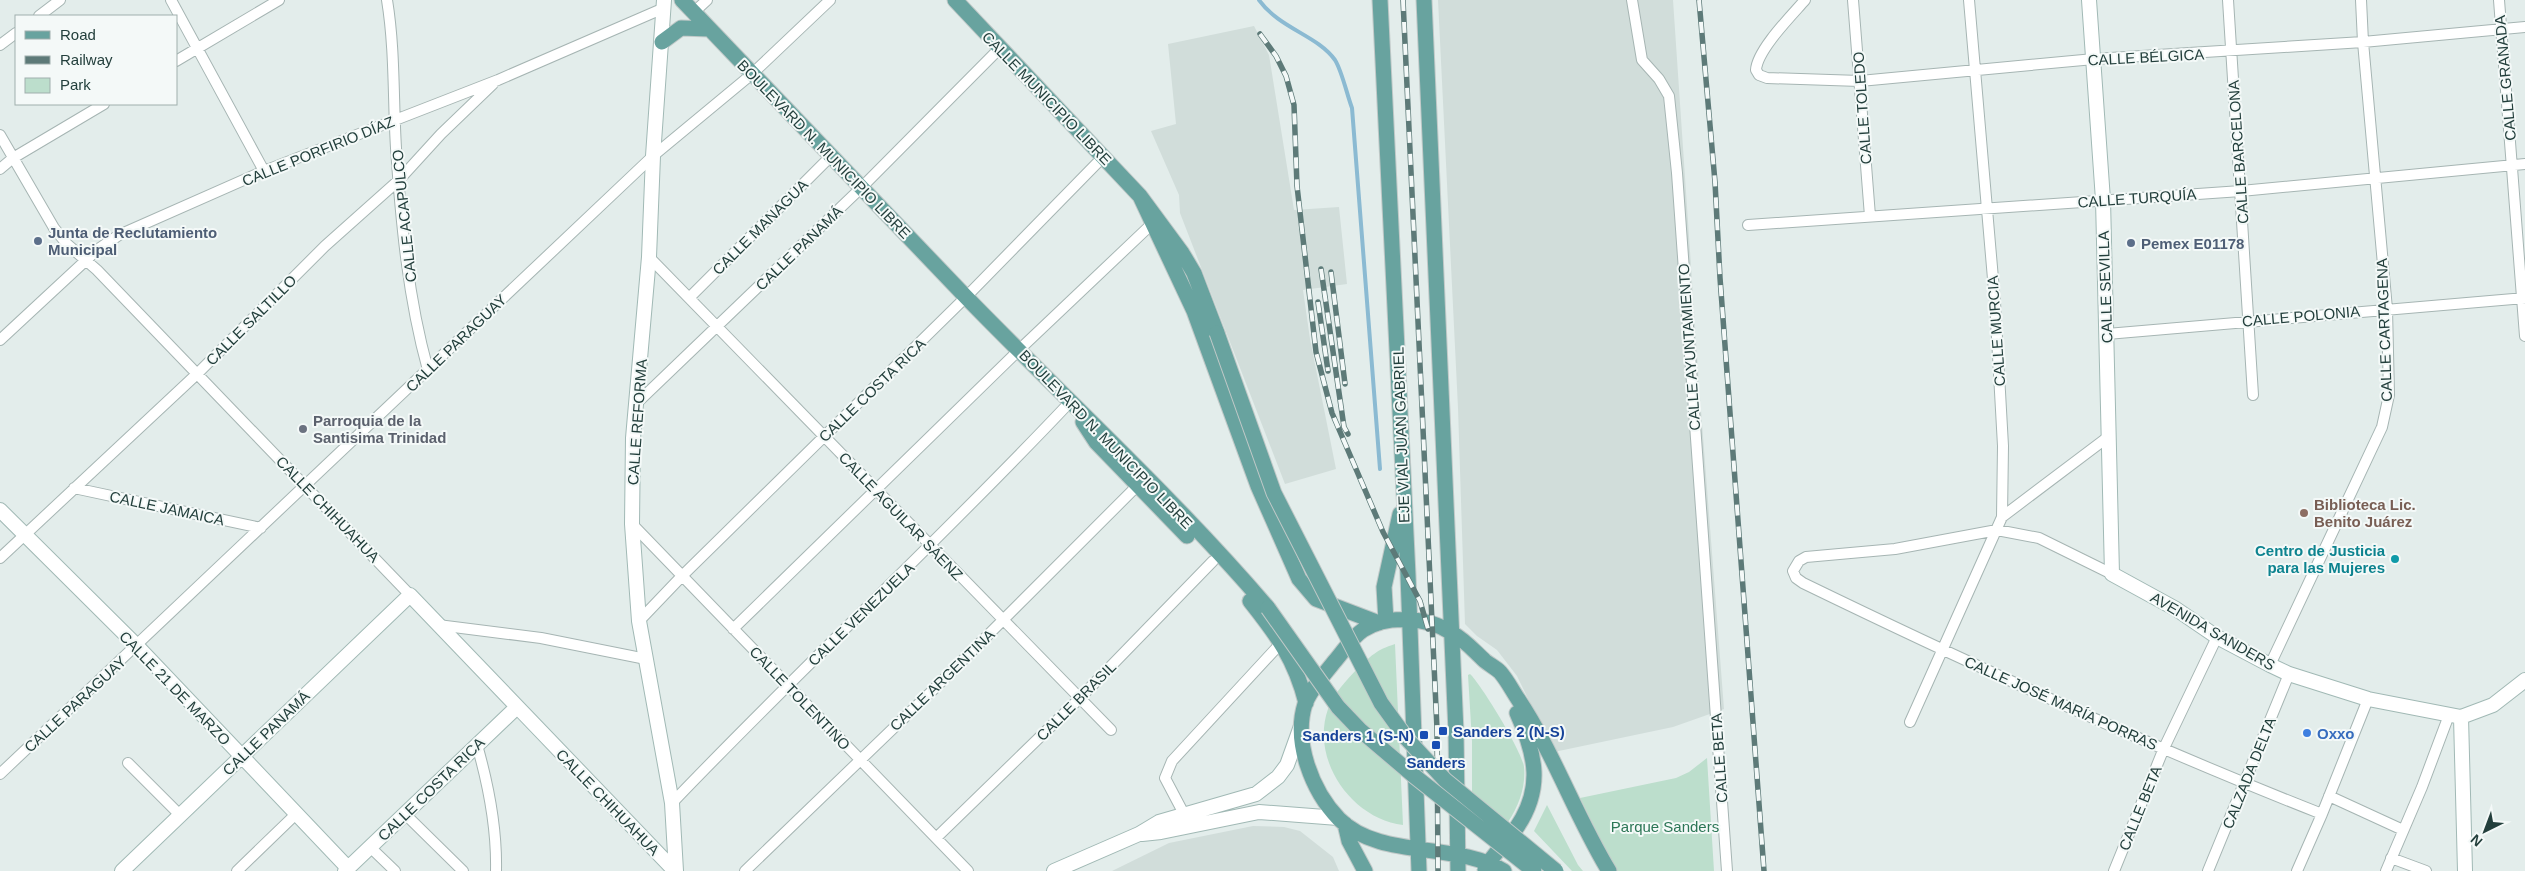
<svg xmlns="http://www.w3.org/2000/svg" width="2525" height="871" viewBox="0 0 2525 871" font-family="Arial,sans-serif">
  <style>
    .built { fill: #d1ddda }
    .green { fill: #bcdecc }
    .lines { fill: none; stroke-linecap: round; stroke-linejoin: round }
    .stream { stroke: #8bbad2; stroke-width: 4 }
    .street-casing { stroke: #a6b5b3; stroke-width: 12 }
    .secondary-casing { stroke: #a1b9b5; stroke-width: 16 }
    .primary-casing { stroke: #c1c9c8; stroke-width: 17 }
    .street { stroke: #fff; stroke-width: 10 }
    .secondary { stroke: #fff; stroke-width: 14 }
    .primary { stroke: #68a39f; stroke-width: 15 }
    .rail-casing { stroke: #5d7a78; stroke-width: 5.5 }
    .rail { stroke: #f4f9f8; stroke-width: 4; stroke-dasharray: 11; stroke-linecap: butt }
    .primary-bridge-casing { stroke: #c1c9c8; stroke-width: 17; stroke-linecap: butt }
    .primary-bridge { stroke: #68a39f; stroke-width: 15 }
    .service-dot { fill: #5c6f8a; stroke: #f4f9f8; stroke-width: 2 }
    .worship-dot { fill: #6b7280; stroke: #f4f9f8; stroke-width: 2 }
    .education-dot { fill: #8d6e63; stroke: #f4f9f8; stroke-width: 2 }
    .culture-dot { fill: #0f9aa8; stroke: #f4f9f8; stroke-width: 2 }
    .transit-dot { fill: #1a4fb4; stroke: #f4f9f8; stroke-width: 2 }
    .shop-dot { fill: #3f7fe0; stroke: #f4f9f8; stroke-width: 2 }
    .labels { text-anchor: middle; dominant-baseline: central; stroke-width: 4; stroke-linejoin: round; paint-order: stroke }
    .street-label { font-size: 15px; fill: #233f3c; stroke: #f4f9f8 }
    .service-label { font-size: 15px; font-weight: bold; fill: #4e5e75; stroke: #f4f9f8; text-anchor: start }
    .worship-label { font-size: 15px; font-weight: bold; fill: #5b616d; stroke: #f4f9f8; text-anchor: start }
    .education-label { font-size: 15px; font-weight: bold; fill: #785e54; stroke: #f4f9f8; text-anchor: start }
    .culture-label { font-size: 15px; font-weight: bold; fill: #0d838f; stroke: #f4f9f8; text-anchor: end }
    .transit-label { font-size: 15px; font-weight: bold; fill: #164399; stroke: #f4f9f8; text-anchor: start }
    .shop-label { font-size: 15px; font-weight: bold; fill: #366cbe; stroke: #f4f9f8; text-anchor: start }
    .park-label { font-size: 15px; fill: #2c7656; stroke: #f4f9f8 }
  </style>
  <rect width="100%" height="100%" fill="#e3edeb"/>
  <path class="built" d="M1438 0H1673L1699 384 1724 709 1673 727 1554 752 1517 676 1497 650 1477 636 1465 624 1458 408Z
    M1254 26 1269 55 1294 210 1339 207 1347 284 1303 290 1310 339 1336 469 1285 484 1180 213 1179 195 1151 131 1176 124 1168 44Z
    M1253 826 1284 827 1300 831 1333 857 1339 871H1112L1169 843Z"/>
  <path class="green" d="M1395 644 1403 825C1352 819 1310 760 1328 709 1334 693 1346 681 1357 669 1371 656 1376 650 1395 644Z
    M1470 674C1481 684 1523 753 1524 767 1526 786 1519 806 1508 822L1472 794V741L1468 675Z
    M1707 758 1714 871H1616L1580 798 1676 778 1689 772Z
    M1547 805 1578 865 1583 871H1572L1534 831Z"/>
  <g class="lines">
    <path class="stream" d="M1259 0C1280 29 1317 35 1335 60 1342 71 1347 95 1352 108L1380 469"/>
    <defs>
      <path id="street" d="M171 0 264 171
        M387 0C395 49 393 99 396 148 401 222 408 298 428 370
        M1632 0 1642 60 1659 79 1669 96 1677 173 1727 871
        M1805 0C1792 15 1757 50 1756 70L1759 75 1767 78 1860 81 2094 59 2363 42 2525 27
        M1853 0 1870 216
        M2228 0 2253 395
        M2499 0 2525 336
        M694 12 707 0
        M39 16 60 0
        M0 45 16 33
        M176 61 279 0
        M0 135 54 228 67 244 97 270 410 595
        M0 169 13 158 104 104
        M1748 225 2241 191 2525 164
        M649 257 1111 730
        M689 298 831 156
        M2107 334 2525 298
        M0 340 97 250 119 235 264 171 498 80 664 8
        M638 402 862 187 999 49
        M74 488 261 528
        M2002 517 2108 437
        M632 524 968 871
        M0 558 198 373 325 246 399 180 441 134 493 84
        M2112 574 2039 538 1997 530 1895 549 1806 557 1799 561 1793 571 1796 578 1803 583C1974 666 2146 745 2322 814
        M639 621 682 576 966 297 1103 157
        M438 625 541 638 646 659
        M733 629 1019 350 1156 220
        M2270 665 2382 427 2389 395 2387 309 2363 42 2361 0
        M1910 722 2002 517 2003 446 1995 302 1969 0
        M477 745C489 787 497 827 496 871
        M128 763 180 815
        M0 774 653 156 752 74 830 0
        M2329 796 2403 830
        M672 803C802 667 941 539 1070 402
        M405 814 463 871
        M1184 814 1165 778 1172 761 1281 643
        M936 838 1079 699 1213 561
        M370 847 395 871
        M2391 858 2426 871
        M237 871 296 814
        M745 871 932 691 1137 486
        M2114 871 2164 748 2217 637
        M2208 871 2289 674
        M2297 871 2322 814 2368 699
        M2386 871 2422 787 2449 715"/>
      <path id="secondary" d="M664 0 653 156 649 257 633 438 632 524 639 621 672 803 676 871
        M2089 0 2103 200 2112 574 2176 609 2217 637 2270 665 2289 674 2368 699 2461 717 2493 705 2525 680
        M0 510 137 646 348 868
        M2461 717 2465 871
        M1142 834 1161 832 1259 812 1338 818
        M122 871 410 595 675 871
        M345 871 517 707
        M1054 871 1139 834 1159 822 1256 794 1278 777 1287 765 1301 726"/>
      <path id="primary" d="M682 0C777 99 871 199 966 297 1067 401 1174 498 1268 608
        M955 0 1140 196 1182 253 1194 273 1217 333
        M1380 0 1408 575 1419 871
        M1424 0 1456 732 1458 871
        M662 42 681 28 709 29
        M1140 196 1194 311 1258 486 1299 579 1316 599 1379 623
        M1083 422 1096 442 1187 536
        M1250 601C1277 635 1295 659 1306 703
        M1386 621 1384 587 1400 514
        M1345 824 1349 841 1365 871
        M1485 869C1492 855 1506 843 1515 830 1544 789 1536 755 1517 713
        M1504 871C1456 841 1380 860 1339 819 1312 791 1293 742 1305 704 1311 688 1324 675 1334 662 1343 652 1351 638 1363 630 1387 614 1428 617 1452 633 1465 640 1474 651 1485 661 1490 665 1496 668 1500 672 1507 680 1512 690 1518 699 1554 753 1575 815 1609 871"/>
    </defs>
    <use href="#street" class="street-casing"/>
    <use href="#secondary" class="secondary-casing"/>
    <use href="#primary" class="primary-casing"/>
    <use href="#street" class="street"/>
    <use href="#secondary" class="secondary"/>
    <use href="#primary" class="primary"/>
    <defs>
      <path id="rail" d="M1403 0 1437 729 1438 871
        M1699 0 1715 182 1720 278 1764 871
        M1260 34 1276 56 1286 76 1294 105 1297 186 1316 352 1332 413 1383 532 1420 601 1428 629
        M1321 269 1344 427 1348 434
        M1331 272 1345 384
        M1318 302 1328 371"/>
    </defs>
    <use href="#rail" class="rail-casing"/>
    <use href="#rail" class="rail"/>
    <defs>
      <path id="primary-bridge" d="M1217 333 1274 493 1381 703 1407 739 1445 780 1556 871
        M1268 608 1338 707 1360 730 1413 775 1534 871"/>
    </defs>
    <use href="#primary-bridge" class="primary-bridge-casing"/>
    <use href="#primary-bridge" class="primary-bridge"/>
  </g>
  <g class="service-dot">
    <circle cx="38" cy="241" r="5"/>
    <circle cx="2131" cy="243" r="5"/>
  </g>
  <circle class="worship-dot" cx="303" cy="429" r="5"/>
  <circle class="education-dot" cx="2304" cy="513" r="5"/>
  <circle class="culture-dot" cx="2395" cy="559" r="5"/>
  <g class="transit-dot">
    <rect x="1438" y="726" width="10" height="10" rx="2.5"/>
    <rect x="1419" y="730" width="10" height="10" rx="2.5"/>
    <rect x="1431" y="740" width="10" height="10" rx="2.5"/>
  </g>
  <circle class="shop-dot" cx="2307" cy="733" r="5"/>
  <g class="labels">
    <g class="street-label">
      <text transform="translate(2146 57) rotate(-3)">CALLE BÉLGICA</text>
      <text transform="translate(2505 78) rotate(-95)">CALLE GRANADA</text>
      <text transform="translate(1047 98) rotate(46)">CALLE MUNICIPIO LIBRE</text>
      <text transform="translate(1862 108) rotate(-94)">CALLE TOLEDO</text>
      <text transform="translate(824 149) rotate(46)">BOULEVARD N. MUNICIPIO LIBRE</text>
      <text transform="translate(318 151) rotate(-22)">CALLE PORFIRIO DÍAZ</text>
      <text transform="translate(2238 152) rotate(-94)">CALLE BARCELONA</text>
      <text transform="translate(2137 198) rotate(-4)">CALLE TURQUÍA</text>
      <text transform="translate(404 216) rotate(-96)">CALLE ACAPULCO</text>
      <text transform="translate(760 227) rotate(-45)">CALLE MANAGUA</text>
      <text transform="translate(799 248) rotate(-44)">CALLE PANAMÁ</text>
      <text transform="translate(2105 287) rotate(-92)">CALLE SEVILLA</text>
      <text transform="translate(2301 316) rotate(-5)">CALLE POLONIA</text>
      <text transform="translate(251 320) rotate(-45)">CALLE SALTILLO</text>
      <text transform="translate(2384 330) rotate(-92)">CALLE CARTAGENA</text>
      <text transform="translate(1996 331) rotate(-94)">CALLE MURCIA</text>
      <text transform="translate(456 343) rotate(-44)">CALLE PARAGUAY</text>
      <text transform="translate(1689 347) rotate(-94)">CALLE AYUNTAMIENTO</text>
      <text transform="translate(872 390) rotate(-44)">CALLE COSTA RICA</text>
      <text transform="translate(637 422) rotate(-86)">CALLE REFORMA</text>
      <text transform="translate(1401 435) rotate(-92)">EJE VIAL JUAN GABRIEL</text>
      <text transform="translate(1106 439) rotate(46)">BOULEVARD N. MUNICIPIO LIBRE</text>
      <text transform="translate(167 508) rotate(12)">CALLE JAMAICA</text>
      <text transform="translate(328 509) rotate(46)">CALLE CHIHUAHUA</text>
      <text transform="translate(901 516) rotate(46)">CALLE AGUILAR SÁENZ</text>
      <text transform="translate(861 614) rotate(-44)">CALLE VENEZUELA</text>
      <text transform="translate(2213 631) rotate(30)">AVENIDA SANDERS</text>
      <text transform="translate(942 680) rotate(-44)">CALLE ARGENTINA</text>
      <text transform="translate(175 688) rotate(46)">CALLE 21 DE MARZO</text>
      <text transform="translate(800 698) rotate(46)">CALLE TOLENTINO</text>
      <text transform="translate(1076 701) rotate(-45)">CALLE BRASIL</text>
      <text transform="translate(2061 703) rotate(24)">CALLE JOSÉ MARÍA PORRAS</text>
      <text transform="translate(75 704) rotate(-43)">CALLE PARAGUAY</text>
      <text transform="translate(266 733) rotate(-44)">CALLE PANAMÁ</text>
      <text transform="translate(1719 758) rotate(-94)">CALLE BETA</text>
      <text transform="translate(2249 773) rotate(-68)">CALZADA DELTA</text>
      <text transform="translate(431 789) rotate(-44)">CALLE COSTA RICA</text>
      <text transform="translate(608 802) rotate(46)">CALLE CHIHUAHUA</text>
      <text transform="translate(2140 808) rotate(-68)">CALLE BETA</text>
    </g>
    <g class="service-label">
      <text x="48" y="232">Junta de Reclutamiento<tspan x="48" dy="17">Municipal</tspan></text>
      <text x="2141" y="243">Pemex E01178</text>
    </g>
    <g class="worship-label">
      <text x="313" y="420">Parroquia de la<tspan x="313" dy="17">Santisima Trinidad</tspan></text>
    </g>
    <g class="education-label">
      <text x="2314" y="504">Biblioteca Lic.<tspan x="2314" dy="17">Benito Juárez</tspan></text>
    </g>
    <g class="culture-label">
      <text x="2385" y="550">Centro de Justicia<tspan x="2385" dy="17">para las Mujeres</tspan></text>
    </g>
    <g class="transit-label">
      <text x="1453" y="731">Sanders 2 (N-S)</text>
      <text x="1414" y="735" text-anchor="end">Sanders 1 (S-N)</text>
      <text x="1436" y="762" text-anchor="middle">Sanders</text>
    </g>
    <g class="shop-label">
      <text x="2317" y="733">Oxxo</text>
    </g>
    <g class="park-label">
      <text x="1665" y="826">Parque Sanders</text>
    </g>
  </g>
  <rect x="15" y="15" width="162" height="90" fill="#f4f9f8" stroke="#a0afad"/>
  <rect x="25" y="31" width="25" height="8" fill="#68a39f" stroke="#a0afad"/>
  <text x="60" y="40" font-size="15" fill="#233f3c">Road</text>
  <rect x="25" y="56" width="25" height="8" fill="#5d7a78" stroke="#a0afad"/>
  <text x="60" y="65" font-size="15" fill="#233f3c">Railway</text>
  <rect x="25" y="78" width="25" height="15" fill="#bcdecc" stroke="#a0afad"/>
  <text x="60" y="90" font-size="15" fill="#233f3c">Park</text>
  <g transform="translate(2485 831) rotate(222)" stroke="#f4f9f8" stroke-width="4" paint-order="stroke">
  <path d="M0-4L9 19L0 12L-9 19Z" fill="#233f3c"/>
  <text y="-8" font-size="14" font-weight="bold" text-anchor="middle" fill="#233f3c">N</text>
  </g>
</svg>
